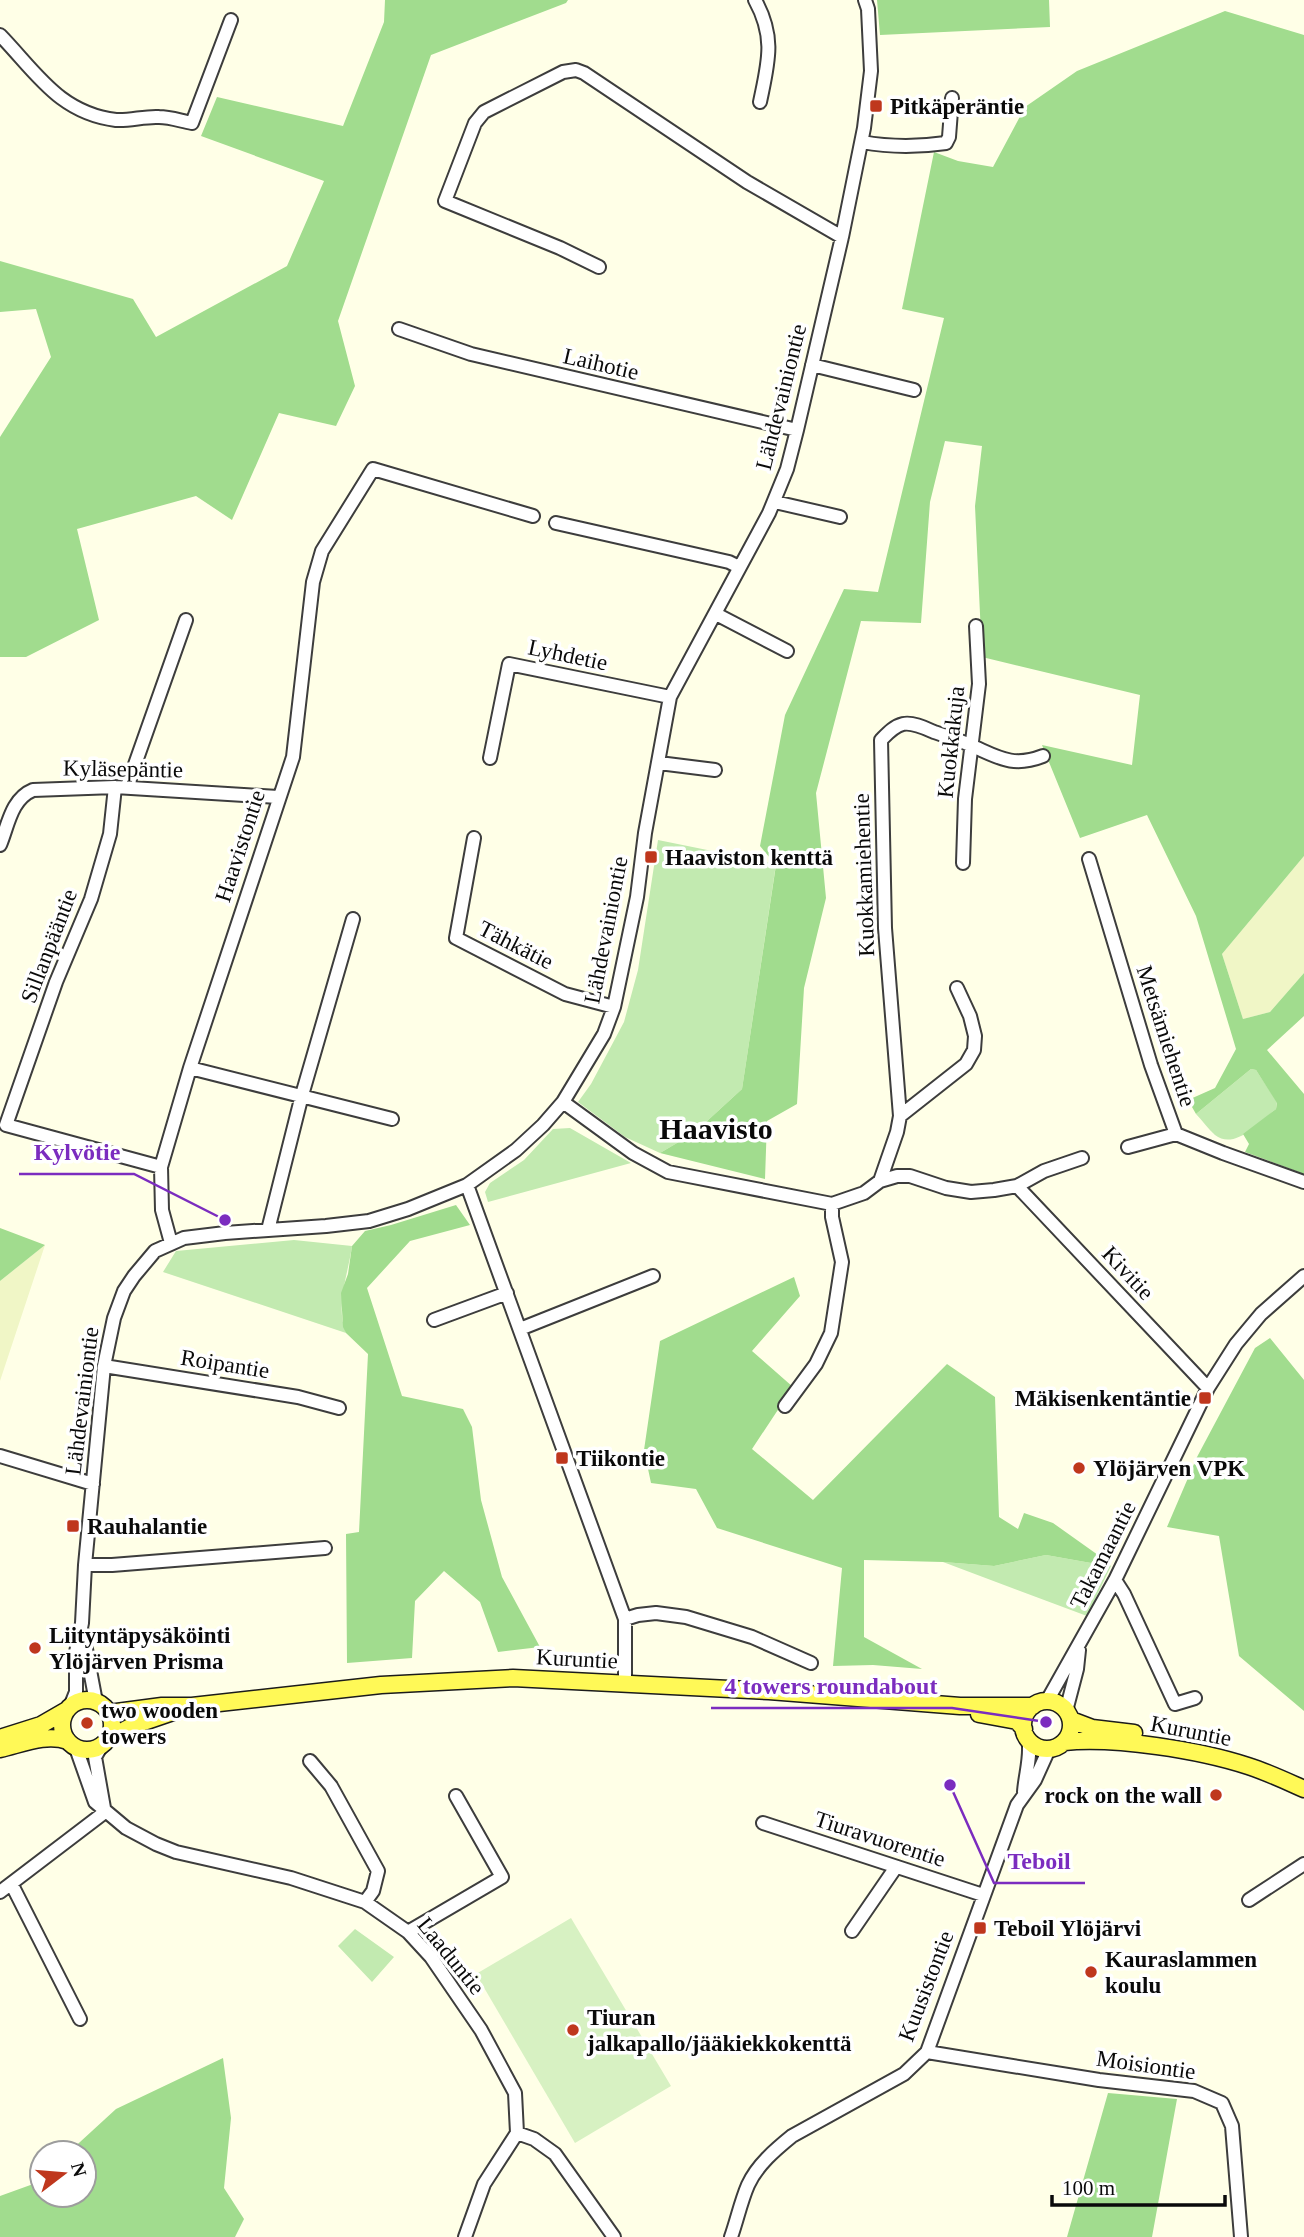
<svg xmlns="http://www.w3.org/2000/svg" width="1304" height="2237" viewBox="0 0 1304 2237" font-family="'Times New Roman',serif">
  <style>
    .farmland { fill: #f0f6c6 }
    .green { fill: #c2eab0 }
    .forest { fill: #a1dc8e }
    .pitch { fill: #d7f1c2 }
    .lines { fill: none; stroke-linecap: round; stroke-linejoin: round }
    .minor-casing { stroke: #3d3d3d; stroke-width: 16 }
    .major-casing { stroke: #1b1b1b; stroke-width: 19 }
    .minor { stroke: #fff; stroke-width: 12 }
    .major { stroke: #fff957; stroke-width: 16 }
    .poi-dot { fill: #bf371d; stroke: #fff; stroke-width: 2.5 }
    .labels { text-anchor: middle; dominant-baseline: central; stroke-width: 7; stroke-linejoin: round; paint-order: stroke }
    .poi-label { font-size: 23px; font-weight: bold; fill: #0a0a0a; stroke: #fff; text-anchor: start }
    .street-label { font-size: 23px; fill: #0a0a0a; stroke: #fff }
    .district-label { font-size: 30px; font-weight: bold; fill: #0a0a0a; stroke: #fff }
    .leader { fill: none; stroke: #7b2cbf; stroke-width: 2.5 }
    .callout-dot { fill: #7b2cbf; stroke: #fff; stroke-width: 2.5 }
    .callout-label { font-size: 24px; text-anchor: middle; font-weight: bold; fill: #7b2cbf; stroke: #fff; stroke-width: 7; stroke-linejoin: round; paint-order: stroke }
  </style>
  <rect width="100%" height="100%" fill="#ffffe7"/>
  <path class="farmland" d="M1304 856V973L1270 1012 1243 1019 1222 954Z
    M45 1245 0 1381V1281Z"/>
  <path class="green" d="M658 840 776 864 742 1089 694 1133 660 1153 625 1137 578 1102 591 1084 624 1022 638 970Z
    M1251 1069 1256 1070 1277 1102 1276 1109C1260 1121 1235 1151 1215 1135 1208 1129 1202 1120 1196 1114Z
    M570 1128 631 1163 488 1202 485 1192 490 1183 524 1160 553 1129Z
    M294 1240 352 1246C348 1275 335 1305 346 1333L163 1272 176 1251Z
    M1046 1555 1091 1563 1098 1555 1111 1566 1087 1616 943 1562 994 1566Z
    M355 1929 394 1957 372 1982 338 1946Z"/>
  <path class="forest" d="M385 0H568L566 3 431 55 338 321 355 386 336 426 279 413 232 520 196 496 77 529 99 620 26 657H0V437L51 357 36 309 0 312V261L133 299 156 337 287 266 324 181 201 136 217 97 343 126 384 22Z
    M877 0H1049L1050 27 880 35Z
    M1225 11 1304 35V856L1222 954 1243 1019 1270 1012 1304 973V1016L1267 1050 1304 1094V1174L1245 1152 1249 1144 1243 1134 1276 1109 1277 1103 1256 1070 1251 1069 1196 1114 1188 1100 1215 1088 1236 1049 1196 916 1147 815 1080 838 1042 745 1132 765 1140 695 982 657 975 506 982 446 945 441 930 502 921 623 861 621 816 793 826 898 804 988 797 1104 767 1121 765 1179 660 1153 694 1133 742 1089 776 865 760 846 785 715 844 589 878 592 944 318 902 309 934 152 958 161 993 167 1025 107 1077 71Z
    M456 1205 470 1225 410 1241 367 1288 402 1396 463 1409 472 1427 481 1500 502 1577 540 1647 498 1652 480 1602 444 1571 415 1601 412 1658 347 1663 346 1534 359 1532 368 1354 346 1333 343 1327 341 1293 348 1274 352 1246 365 1231 391 1225Z
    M0 1228 45 1245 0 1281Z
    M794 1277 800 1296 752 1351 793 1387 752 1449 813 1500 947 1364 995 1397 999 1517 1018 1529 1024 1513 1053 1523 1098 1555 1091 1563 1046 1555 994 1566 943 1562 864 1560V1637L922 1669 873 1665 833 1666 842 1568 717 1528 696 1489 651 1483 644 1450 660 1341Z
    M1270 1338 1304 1380V1711L1239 1656 1219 1536 1167 1527 1197 1457 1255 1348Z
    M223 2058 231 2118 224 2188 244 2219 235 2237H0V2196L36 2183 42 2177V2195H84V2153H68L116 2109Z
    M1108 2093 1177 2099 1152 2237H1067Z"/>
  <path class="pitch" d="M571 1918 671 2086 575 2143 476 1974Z"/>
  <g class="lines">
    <defs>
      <path id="minor" d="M755 0C776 38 768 63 760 102
        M0 35C36 72 59 113 116 120 130 121 145 116 159 117 170 117 181 121 192 123L231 20
        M862 142C889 147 918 147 946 143L949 137 952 98
        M599 267 560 248 445 201 475 123 484 112 563 72 576 70 584 73 747 182 842 237
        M399 329 471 354 797 430
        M812 365 914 390
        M775 502 840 517
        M556 523 729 562 739 567
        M716 614 787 651
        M490 758 509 664 670 697
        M659 763 715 770
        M115 787 110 834 91 899 56 982 6 1125 161 1167
        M127 787 186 620
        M474 838 456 938 565 994 614 1007
        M0 845C8 826 11 799 33 790L115 787 278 797
        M1089 859 1151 1065 1176 1134 1223 1153 1304 1182
        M963 863 965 799 979 684 976 626
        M190 1068 392 1119
        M563 1102 633 1153 668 1172 832 1204 864 1193 880 1181 897 1176H910L946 1188 971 1192 994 1190 1017 1186 1044 1171 1082 1158
        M900 1116 966 1064 974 1050 975 1036 970 1016 957 988
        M1128 1147 1176 1134
        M880 1181 897 1132 900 1116 885 928 881 740C887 734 894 726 903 724 913 722 925 728 934 732 946 736 959 740 970 745 998 757 1012 768 1043 756
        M467 1185 625 1619V1684
        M1017 1186 1208 1388
        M268 1230 302 1095 353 919
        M171 1243 162 1210 161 1167 190 1068 293 757 313 582 322 551 373 469 533 516
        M434 1320 507 1293
        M520 1329 653 1276
        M104 1366 298 1397 339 1408
        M785 1406 816 1364 831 1333 842 1262 832 1217V1204
        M0 1456 93 1484
        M85 1565H112L325 1548
        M1115 1580 1124 1594 1175 1704 1195 1698
        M625 1619 638 1615 656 1613 686 1617 752 1637 811 1663
        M83 1633 96 1702
        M1047 1701 1115 1580 1208 1388 1236 1344 1261 1314 1304 1276
        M70 1707 76 1692V1652L82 1623 85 1565 104 1366 114 1318 124 1291 134 1276 155 1251 184 1238 225 1233 326 1226 369 1221 408 1209 467 1185 516 1150 543 1125 563 1102 604 1034 614 1007 637 897 645 833 670 697 769 513 787 469 797 430 842 237 864 128 871 71 868 9 865 0
        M1066 1711 1077 1669 1079 1650
        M102 1745 95 1757 104 1808
        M76 1748 95 1802 126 1828 156 1844 176 1852 291 1878 365 1902 408 1932 431 1957 481 2030 515 2093 517 2133 534 2139 555 2154 614 2237
        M310 1761 331 1786 378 1871 373 1891 365 1902
        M1024 1792C1025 1775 1032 1754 1028 1739
        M763 1823 983 1895
        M12 1885 80 2019
        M0 1892 105 1812
        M1249 1900 1304 1864
        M852 1931 896 1867
        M408 1932 502 1877 456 1796
        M927 2052 1099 2080 1194 2091 1222 2103 1232 2126 1241 2237
        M465 2237 484 2184 517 2133
        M731 2237C737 2220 741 2201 748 2185 757 2165 776 2149 792 2136L904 2074 927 2052 1017 1805 1035 1780 1049 1749"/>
      <path id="major" d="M62 1725a25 25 0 1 1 50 0a25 25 0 1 1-50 0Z
        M1023 1725a24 24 0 1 1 48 0a24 24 0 1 1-48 0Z
        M109 1713 162 1706H192L381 1685 513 1678 769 1691 960 1706H1033
        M979 1714 1017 1721 1024 1729
        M1071 1720 1092 1728 1134 1733
        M0 1738 41 1725 67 1710
        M108 1739 132 1726 173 1712
        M1064 1742C1116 1737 1199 1750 1248 1766 1267 1772 1286 1781 1304 1789
        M0 1749C22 1744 46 1733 68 1741"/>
    </defs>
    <use href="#minor" class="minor-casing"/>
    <use href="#major" class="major-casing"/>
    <use href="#minor" class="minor"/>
    <use href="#major" class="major"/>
  </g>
  <g class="poi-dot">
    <rect x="869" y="99" width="14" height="14" rx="3.5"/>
    <rect x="644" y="850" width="14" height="14" rx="3.5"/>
    <rect x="1198" y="1391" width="14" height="14" rx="3.5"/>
    <rect x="555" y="1451" width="14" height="14" rx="3.5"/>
    <circle cx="1079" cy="1468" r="7"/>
    <rect x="66" y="1519" width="14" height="14" rx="3.5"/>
    <circle cx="35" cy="1648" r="7"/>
    <circle cx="87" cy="1723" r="7"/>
    <circle cx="1216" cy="1795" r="7"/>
    <rect x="973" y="1921" width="14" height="14" rx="3.5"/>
    <circle cx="1091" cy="1972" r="7"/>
    <circle cx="573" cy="2030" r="7"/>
  </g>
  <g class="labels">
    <g class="poi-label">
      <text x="890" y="106">Pitkäperäntie</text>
      <text x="665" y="857">Haaviston kenttä</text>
      <text x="1191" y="1398" text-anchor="end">Mäkisenkentäntie</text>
      <text x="576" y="1458">Tiikontie</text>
      <text x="1093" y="1468">Ylöjärven VPK</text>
      <text x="87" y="1526">Rauhalantie</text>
      <text x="49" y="1635">Liityntäpysäköinti<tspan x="49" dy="26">Ylöjärven Prisma</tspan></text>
      <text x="101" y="1710">two wooden<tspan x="101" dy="26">towers</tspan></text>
      <text x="1202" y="1795" text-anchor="end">rock on the wall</text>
      <text x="994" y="1928">Teboil Ylöjärvi</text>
      <text x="1105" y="1959">Kauraslammen<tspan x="1105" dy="26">koulu</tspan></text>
      <text x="587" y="2017">Tiuran<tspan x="587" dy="26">jalkapallo/jääkiekkokenttä</tspan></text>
    </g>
    <g class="street-label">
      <text transform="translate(601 364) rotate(13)">Laihotie</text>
      <text transform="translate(781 397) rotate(-76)">Lähdevainiontie</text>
      <text transform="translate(568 655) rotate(12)">Lyhdetie</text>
      <text transform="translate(951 742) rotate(-84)">Kuokkakuja</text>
      <text transform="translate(123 769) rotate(1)">Kyläsepäntie</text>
      <text transform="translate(240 846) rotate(-72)">Haavistontie</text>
      <text transform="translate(864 875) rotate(-92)">Kuokkamiehentie</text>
      <text transform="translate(606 930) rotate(-79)">Lähdevainiontie</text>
      <text transform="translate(516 945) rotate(27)">Tähkätie</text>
      <text transform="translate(49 946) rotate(-69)">Sillanpääntie</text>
      <text transform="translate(1166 1036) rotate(72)">Metsämiehentie</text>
      <text transform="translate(1128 1273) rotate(47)">Kivitie</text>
      <text transform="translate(225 1364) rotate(9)">Roipantie</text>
      <text transform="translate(82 1401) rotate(-83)">Lähdevainiontie</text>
      <text transform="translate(1103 1555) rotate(-63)">Takamaantie</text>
      <text transform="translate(577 1659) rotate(3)">Kuruntie</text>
      <text transform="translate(1191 1731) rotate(11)">Kuruntie</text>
      <text transform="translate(880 1839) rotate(18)">Tiuravuorentie</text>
      <text transform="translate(451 1956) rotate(51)">Laaduntie</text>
      <text transform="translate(926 1986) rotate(-69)">Kuusistontie</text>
      <text transform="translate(1146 2065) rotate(8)">Moisiontie</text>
    </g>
    <g class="district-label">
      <text x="716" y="1128">Haavisto</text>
    </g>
  </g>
  <path class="leader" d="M225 1220L134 1174H19M1046 1722L952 1708H711M950 1785L994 1883H1085"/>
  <g class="callout-dot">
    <circle cx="225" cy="1220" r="7"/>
    <circle cx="1046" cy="1722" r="7"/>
    <circle cx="950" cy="1785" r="7"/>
  </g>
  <g class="callout-label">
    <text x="77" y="1160">Kylvötie</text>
    <text x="831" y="1694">4 towers roundabout</text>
    <text x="1039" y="1869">Teboil</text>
  </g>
  <g transform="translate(63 2174) rotate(74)"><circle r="33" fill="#ffffff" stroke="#9d9d9d" stroke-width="2"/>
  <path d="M0-5L12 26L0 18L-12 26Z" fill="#bf371d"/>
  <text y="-10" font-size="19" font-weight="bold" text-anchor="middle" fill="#0a0a0a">N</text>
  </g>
  <path d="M1052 2195v10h173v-10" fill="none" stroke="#0a0a0a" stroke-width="3.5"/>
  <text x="1062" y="2195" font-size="21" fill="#0a0a0a" stroke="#ffffff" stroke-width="5" paint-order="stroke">100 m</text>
</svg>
